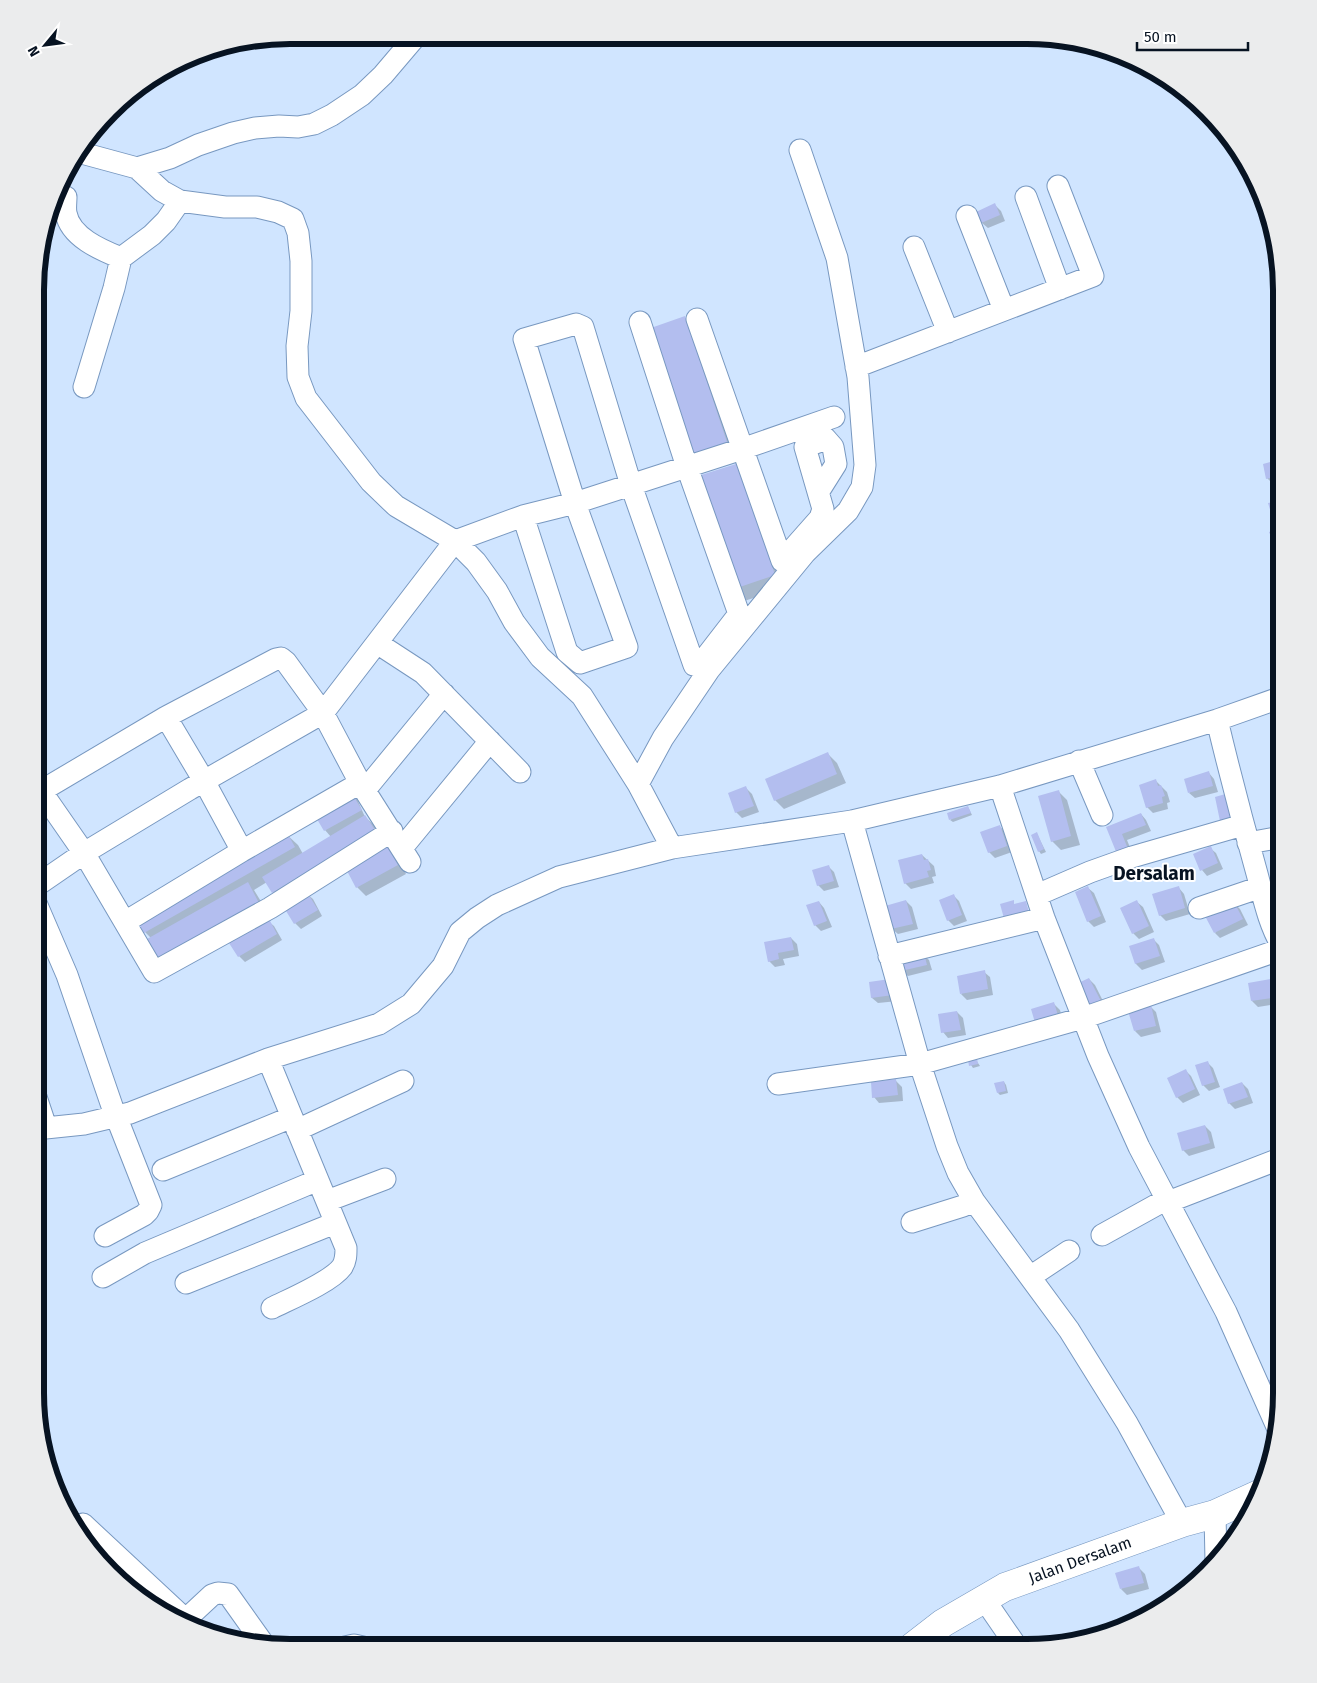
<svg xmlns="http://www.w3.org/2000/svg" width="1317" height="1683" viewBox="0 0 1317 1683" font-family="'Fira Sans',sans-serif">
  <style>
    .shadow { fill: #0003 }
    .building { fill: #b3beef }
    .lines { fill: none; stroke-linecap: round; stroke-linejoin: round }
    .minor-casing { stroke: #7898c0; stroke-width: 23 }
    .major-casing { stroke: #7898c0; stroke-width: 29 }
    .minor { stroke: #fff; stroke-width: 21 }
    .major { stroke: #fff; stroke-width: 28 }
    .labels { text-anchor: middle; dominant-baseline: central; stroke-width: 4; stroke-linejoin: round; paint-order: stroke }
    .street-label { font-size: 16px; fill: #071322; stroke: #fff }
    .quarter-label { font-size: 19px; font-weight: bold; fill: #071322; stroke: #fff }
    .rim { fill: none; stroke: #071322; stroke-width: 6 }
  </style>
  <rect width="100%" height="100%" fill="#d0e5ff"/>
  <path class="shadow" d="M995 205 1001 211 1005 221 988 228 982 223 977 212Z
    M685 318 697 330 740 457 705 469Z
    M1277 462 1279 464 1282 478 1270 481 1267 478Z
    M738 464 786 588 744 601 732 589Z
    M1282 501V520L1279 521 1273 515Z
    M828 754 837 763 846 783 784 809 775 800Z
    M1209 773 1214 779 1218 792 1195 798 1189 793Z
    M1156 781 1167 792 1170 802 1167 803 1168 809 1153 813 1147 807Z
    M746 788 752 794 759 812 742 818 736 812Z
    M1058 791 1067 800 1080 845 1061 850 1052 841Z
    M351 794 357 799 365 817 374 825 383 840 282 901 273 892 267 882 254 890 268 913 151 938 145 932 137 918 285 833 298 845 303 854 331 837 325 830 316 814Z
    M968 807 972 815 953 822 950 820Z
    M1141 814 1146 820 1151 831 1127 840 1133 855 1108 827Z
    M1000 827 1006 832 1012 852 995 858 989 852Z
    M1037 834 1046 852 1041 854 1039 851Z
    M386 846 395 855 406 874 366 896 357 887Z
    M1210 848 1216 853 1223 869 1207 876 1202 870Z
    M922 855 934 866 936 876 932 877 934 883 911 889 905 883Z
    M829 867 834 872 839 887 824 891 818 885Z
    M1282 881V906L1276 901Z
    M1088 888 1094 893 1106 922 1094 927 1088 921Z
    M1179 888 1184 894 1190 914 1166 921 1160 915Z
    M307 894 313 899 322 916 301 929 295 923Z
    M953 895 959 901 967 921 954 926 948 920Z
    M906 901 912 907 918 929 898 934 892 929Z
    M819 902 824 908 832 927 821 931 815 925Z
    M1137 902 1143 907 1154 932 1139 939 1133 933Z
    M1234 903 1240 909 1248 925 1220 938 1215 933Z
    M268 921 274 926 282 940 245 962 239 956Z
    M791 938 797 944 799 956 783 959 785 965 775 967 769 961Z
    M1153 939 1159 945 1165 962 1142 970 1136 964 1131 947Z
    M923 954 929 960 932 970 908 976 902 971Z
    M984 972 990 977 993 995 967 1000 961 994Z
    M1089 979 1095 985 1107 1009 1094 1015Z
    M1275 979 1281 985 1282 1003 1258 1007 1252 1001 1249 984Z
    M870 983 898 1001 878 1003 872 998Z
    M1054 1004 1060 1010 1064 1025 1042 1031Z
    M1150 1006 1156 1012 1161 1032 1141 1037 1135 1031Z
    M957 1012 963 1018 966 1035 948 1038 943 1032Z
    M976 1060 980 1066 973 1068 971 1065Z
    M1207 1062 1213 1068 1220 1087 1209 1091 1203 1085Z
    M1185 1070 1191 1076 1200 1095 1183 1103 1177 1097Z
    M896 1081 902 1087 903 1101 879 1103 874 1097Z
    M1004 1082 1006 1085 1008 1093 1000 1095 998 1093Z
    M1242 1083 1248 1089 1253 1103 1235 1109 1229 1103Z
    M1205 1126 1211 1132 1215 1148 1189 1156 1183 1150Z
    M1280 1376 1281 1377V1405L1278 1407 1263 1385Z
    M1139 1568 1145 1574 1149 1589 1127 1595 1121 1589Z"/>
  <path class="building" d="M995 203 1000 215 981 223 976 212Z
    M685 316 728 445 692 457 648 329Z
    M1277 460 1281 475 1266 479 1263 464Z
    M739 463 775 575 731 590 695 477Z
    M1282 500V513L1272 516 1268 503Z
    M1282 527V562L1269 532Z
    M1282 748V775L1281 776 1274 750Z
    M828 752 837 774 774 801 765 779Z
    M1209 771 1213 786 1188 793 1184 779Z
    M1156 779 1158 786 1161 785 1165 796 1162 797 1163 803 1146 808 1139 785Z
    M746 786 754 806 735 813 728 793Z
    M1059 790 1071 836 1051 842 1038 796Z
    M351 792 362 810 324 831 314 814Z
    M1229 793 1235 818 1220 821 1215 797Z
    M968 806 971 813 949 820 947 813Z
    M1141 813 1146 825 1122 834 1128 849 1117 854 1106 827Z
    M365 815 375 830 272 893 262 877Z
    M1000 825 1007 846 988 853 980 832Z
    M286 831 295 847 144 933 135 917Z
    M1037 832 1044 849 1038 852 1031 835Z
    M386 844 398 865 356 888 345 867Z
    M1211 846 1218 863 1200 871 1193 854Z
    M922 854 924 860 928 859 931 870 927 871 929 877 904 884 898 860Z
    M829 865 834 881 817 886 812 870Z
    M1282 879V899L1275 901 1269 883Z
    M248 882 259 903 159 960 147 939Z
    M1088 886 1101 916 1087 922 1075 892Z
    M1179 886 1185 908 1159 916 1152 894Z
    M307 892 318 910 294 924 283 906Z
    M954 894 962 915 947 921 939 900Z
    M906 900 913 924 891 929 885 906Z
    M1014 900V904L1026 901 1030 916 1005 922 1000 904Z
    M1137 900 1149 926 1132 934 1120 908Z
    M819 901 827 921 814 926 806 905Z
    M1234 902 1243 919 1214 933 1205 916Z
    M269 919 277 934 238 957 229 943Z
    M791 937 794 950 778 953 779 959 768 962 764 942Z
    M1154 938 1160 956 1135 964 1129 946Z
    M924 953 927 965 901 971 897 959Z
    M985 970 988 989 960 994 957 976Z
    M1089 978 1102 1003 1087 1010 1074 985Z
    M1276 978 1279 997 1251 1001 1248 983Z
    M890 979 893 995 871 998 869 982Z
    M1054 1002 1059 1019 1036 1026 1031 1009Z
    M1151 1005 1156 1026 1134 1031 1128 1011Z
    M957 1011 961 1030 941 1033 938 1014Z
    M977 1058 978 1064 969 1066 968 1060Z
    M1208 1061 1215 1082 1202 1086 1195 1065Z
    M1186 1069 1195 1089 1176 1098 1167 1078Z
    M896 1079 898 1095 872 1098 871 1082Z
    M1004 1081 1006 1091 997 1093 994 1083Z
    M1242 1082 1248 1097 1228 1104 1223 1089Z
    M1205 1125 1210 1143 1182 1151 1177 1133Z
    M1280 1374 1281 1396 1271 1401 1262 1384Z
    M1139 1566 1144 1583 1120 1589 1115 1573Z"/>
  <g class="lines">
    <defs>
      <path id="minor" d="M137 168 170 158 198 145 233 133 255 128 279 126 298 127 314 124 332 115 362 95 383 75 417 35
        M66 197C66 202 65 208 66 213 70 237 101 250 121 258
        M1026 197 1060 289
        M967 216 1004 310
        M914 247 948 332
        M697 319 782 561 820 518 823 509 805 447 826 439 833 447 836 464 819 491
        M856 367 1093 276 1058 186
        M84 387 114 288 121 258 152 235 166 221 180 201
        M523 516 567 652 580 663 627 647 575 503 524 339 576 324 583 327 631 485 694 665H699L705 658 739 614 687 467 640 322
        M377 643 423 673 520 772
        M166 717 204 781 242 851 360 783
        M1217 720C1229 770 1242 820 1256 870 1263 895 1268 923 1282 946
        M1079 761 1102 815
        M638 784 663 738 709 670 805 553 848 511 862 487 865 465 858 377 837 258 800 150
        M1000 786 1044 918 1098 1056 1139 1147 1226 1312 1278 1429
        M365 790 444 694
        M41 791 84 853 154 972 270 908 392 831
        M36 794 166 717 276 659 281 658 286 662 323 713 360 783 410 862
        M852 821 920 1064 947 1146 958 1173 974 1201 1069 1330 1127 1423 1182 1523
        M1248 843 1282 837
        M402 848 490 741
        M672 848 852 821 1000 786 1217 720 1282 697
        M36 886 84 853 190 789 323 713 455 541 523 516 575 503 742 449 834 417
        M1037 895 1090 872 1132 857 1243 825
        M36 903 67 975 113 1109
        M1199 908 1261 887
        M125 922 242 851
        M889 956 1044 918
        M268 1059 346 1248C346 1255 346 1261 342 1267 331 1282 290 1299 272 1308
        M778 1084 920 1064 1083 1018 1282 949
        M36 1097 43 1118
        M36 1129 84 1124 130 1113 268 1059 379 1024 411 1004 443 966 460 932 477 918 497 905 559 877 672 848 638 784 582 696 540 657 514 622 497 591 476 562 455 541 396 506 371 482 306 398 298 377 297 346 301 311V261L298 233 293 219 278 212 257 207H225L180 201 162 191 137 168 78 152
        M297 1130 403 1081
        M163 1170 292 1117
        M327 1201 385 1179
        M1168 1202 1282 1158
        M912 1222 963 1206 974 1201
        M1102 1235 1167 1199
        M105 1236 144 1215 148 1211 151 1205 116 1116
        M103 1277 145 1253 318 1180
        M1030 1277 1069 1251
        M186 1283 335 1223
        M1215 1514 1216 1561
        M83 1524 185 1619
        M984 1599 1017 1647
        M183 1622 212 1595 218 1593 228 1594 265 1646
        M345 1647 354 1645 363 1647"/>
      <path id="major" d="M912 1647 943 1623 1005 1587 1182 1523 1215 1514 1259 1494"/>
    </defs>
    <use href="#minor" class="minor-casing"/>
    <use href="#major" class="major-casing"/>
    <use href="#minor" class="minor"/>
    <use href="#major" class="major"/>
  </g>
  <g class="labels">
    <g class="street-label">
      <text transform="translate(1080 1560) rotate(-20)">Jalan Dersalam</text>
    </g>
    <g class="quarter-label">
      <text x="1154" y="873">Dersalam</text>
    </g>
  </g>
  <path d="M0 0H1317V1683H0ZM290 44H1027A246 246 0 0 1 1273 290V1393A246 246 0 0 1 1027 1639H290A246 246 0 0 1 44 1393V290A246 246 0 0 1 290 44Z" fill="#ebeced" fill-rule="evenodd"/>
  <path class="rim" d="M290 44H1027A246 246 0 0 1 1273 290V1393A246 246 0 0 1 1027 1639H290A246 246 0 0 1 44 1393V290A246 246 0 0 1 290 44Z"/>
  <g transform="translate(45 45) rotate(241)" stroke="#ffffff" stroke-width="4" paint-order="stroke">
  <path d="M0-4L9 19L0 12L-9 19Z" fill="#071322"/>
  <text y="-8" font-size="14" font-weight="bold" text-anchor="middle" fill="#071322">N</text>
  </g>
  <path d="M1137 42v8h111v-8" fill="none" stroke="#071322" stroke-width="2.5"/>
  <text x="1144" y="42" font-size="15" fill="#071322" stroke="#ffffff" stroke-width="4" paint-order="stroke">50 m</text>
</svg>
